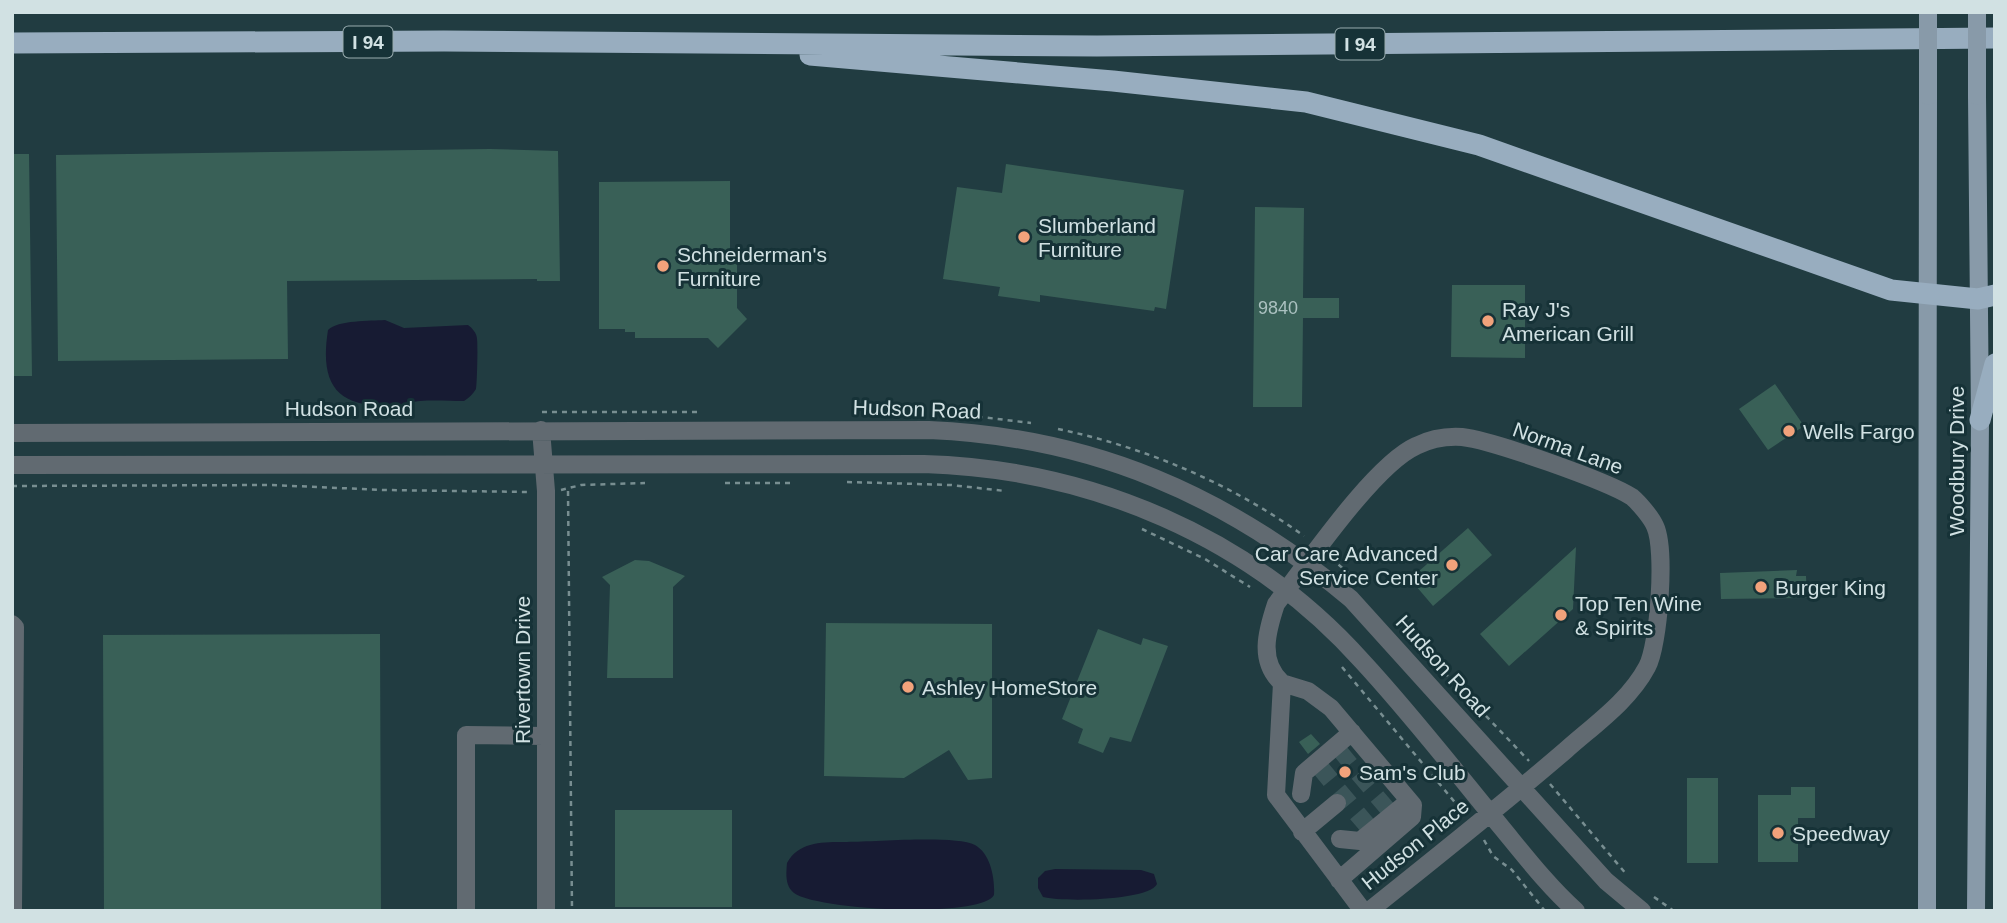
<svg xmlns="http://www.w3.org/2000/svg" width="2007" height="923" viewBox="0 0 2007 923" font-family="Arial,sans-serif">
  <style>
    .water { fill: #171b33 }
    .building { fill: #396057 }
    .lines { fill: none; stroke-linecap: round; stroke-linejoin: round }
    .minor-tunnel { stroke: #3b5559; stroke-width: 18; stroke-dasharray: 18 9; stroke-linecap: butt }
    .path { stroke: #788e91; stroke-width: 2.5; stroke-dasharray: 5 5; stroke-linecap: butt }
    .minor { stroke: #616a71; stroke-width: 18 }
    .major { stroke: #889aa9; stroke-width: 18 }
    .highway { stroke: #98adbf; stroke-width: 21 }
    .major-bridge { stroke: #889aa9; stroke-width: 18 }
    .poi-dot { fill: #f1a27b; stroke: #163237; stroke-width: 2.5 }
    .labels { text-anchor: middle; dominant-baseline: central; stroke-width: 6; stroke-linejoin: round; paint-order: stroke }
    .number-label { font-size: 18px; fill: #abc1c0 }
    .shield { fill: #163237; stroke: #99acaf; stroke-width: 2 }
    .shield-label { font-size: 19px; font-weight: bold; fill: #d1e1e3 }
    .poi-label { font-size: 21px; fill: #d1e1e3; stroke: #163237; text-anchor: start }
    .street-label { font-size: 21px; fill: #d1e1e3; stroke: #163237 }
  </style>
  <rect width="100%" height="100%" fill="#213c41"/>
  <path class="water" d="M385 320 404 328 468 325C472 328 477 333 477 339 478 344 477 386 476 389 473 394 469 398 464 401 450 401 435 400 420 401 413 401 406 405 399 405 338 410 319 387 328 330 338 320 370 321 385 320Z
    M847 842C874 842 955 835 975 845 991 854 995 879 994 895 980 919 816 910 794 893 785 886 786 874 787 863 799 841 824 842 847 842Z
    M1055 869 1141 870 1154 874 1157 884C1149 901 1061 902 1043 897L1038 888V878L1045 871Z"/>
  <path class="building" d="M490 149 558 151 560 281H537V279L287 281 288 359 58 361 56 155Z
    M12 154H29L32 376H12Z
    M1006 164 1184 190 1166 309 1155 307 1154 311 1040 295V302L998 296 1000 287 943 279 957 187 1002 193Z
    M730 181V252H737V308L747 319 718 348 708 338H635V332H625V329H599V182Z
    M1255 207 1304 208 1303 298H1339V318H1303L1302 407H1253Z
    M1452 285H1525V358L1451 357Z
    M1775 384 1804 426 1768 450 1739 409Z
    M1468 528 1492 555 1433 606 1410 579Z
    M1576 547 1573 609 1509 666 1480 634Z
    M635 560 649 561 685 576 673 587V678H607L610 585 602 577Z
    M1797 570 1796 576H1806L1807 598 1721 599 1720 573Z
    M826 623 992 624V778L968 780 949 750 904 778 824 776Z
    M1098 629 1141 645 1143 638 1168 646 1131 742 1110 737 1103 753 1078 743 1083 729 1062 719Z
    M380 634 381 911H104L103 635Z
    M1311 734 1320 744 1308 754 1299 742Z
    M1687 778H1718V863H1687Z
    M1791 787H1815V818H1798V862H1758V795H1791Z
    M615 810H732V907H615Z"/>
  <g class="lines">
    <path class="minor-tunnel" d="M1318 779 1351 752
      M1337 803 1370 775
      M1356 826 1389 798"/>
    <path class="path" d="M542 412H700
      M948 413 1031 423
      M1058 429C1145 447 1232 484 1304 536
      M847 482 951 485 1005 491
      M725 483H795
      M12 486 271 485 384 490 530 492
      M561 490 581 485 645 483
      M568 491 572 911
      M1142 529 1205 559 1250 587
      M1331 558 1355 579
      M1403 629 1529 761
      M1342 667 1463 812
      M1550 784 1627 875
      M1484 840 1493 856 1512 870 1545 911
      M1654 897 1674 911"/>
    <path class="minor" d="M541 430 546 491V911
      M12 433 929 430C1093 437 1226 495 1351 599L1606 881 1642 911
      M12 465 924 464C1090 469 1250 536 1362 661 1411 714 1456 772 1502 828 1525 856 1549 887 1576 911
      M12 624 15 627 13 911
      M1282 683 1308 691 1331 708 1413 805 1412 817 1339 880
      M1301 794 1304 773 1352 732
      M1302 832 1337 803
      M1340 839 1360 841 1409 801
      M466 911V735L544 736
      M1363 911 1276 795 1282 683C1258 661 1267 631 1276 604 1307 564 1374 465 1416 446 1430 439 1446 436 1462 437 1491 440 1607 481 1632 497 1639 503 1651 517 1655 526 1666 549 1659 645 1647 667 1629 701 1594 725 1566 750 1502 805 1435 858 1369 911"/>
    <path class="major" d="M1927 911 1928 96
      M1976 911 1980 420 1977 96"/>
    <path class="highway" d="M12 43 444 41 1097 46 1995 38
      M810 55 1113 81 1306 102 1479 145 1891 290 1978 299 1995 295
      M1980 420 1995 364"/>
    <path class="major-bridge" d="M1928 12V96
      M1977 12V96"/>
  </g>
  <g class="poi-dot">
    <circle cx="1024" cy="237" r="7"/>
    <circle cx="663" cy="266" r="7"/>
    <circle cx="1488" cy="321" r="7"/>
    <circle cx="1789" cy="431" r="7"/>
    <circle cx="1452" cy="565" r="7"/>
    <circle cx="1761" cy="587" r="7"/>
    <circle cx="1561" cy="615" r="7"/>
    <circle cx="908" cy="687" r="7"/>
    <circle cx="1345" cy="772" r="7"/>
    <circle cx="1778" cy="833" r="7"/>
  </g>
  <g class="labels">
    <g class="number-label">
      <text x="1278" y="308">9840</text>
    </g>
    <g class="shield">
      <rect x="343.5" y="26.5" width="49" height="31" rx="5"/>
      <rect x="1335.5" y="28.5" width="49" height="31" rx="5"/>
    </g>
    <g class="shield-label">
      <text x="368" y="42">I 94</text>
      <text x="1360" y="44">I 94</text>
    </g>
    <g class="poi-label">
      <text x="1038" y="225">Slumberland<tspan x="1038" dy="24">Furniture</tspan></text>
      <text x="677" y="254">Schneiderman's<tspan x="677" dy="24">Furniture</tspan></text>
      <text x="1502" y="309">Ray J's<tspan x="1502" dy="24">American Grill</tspan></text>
      <text x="1803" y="431">Wells Fargo</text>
      <text x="1438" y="553" text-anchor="end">Car Care Advanced<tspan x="1438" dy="24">Service Center</tspan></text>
      <text x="1775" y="587">Burger King</text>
      <text x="1575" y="603">Top Ten Wine<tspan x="1575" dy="24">&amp; Spirits</tspan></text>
      <text x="922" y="687">Ashley HomeStore</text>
      <text x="1359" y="772">Sam's Club</text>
      <text x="1792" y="833">Speedway</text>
    </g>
    <g class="street-label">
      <text x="349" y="408">Hudson Road</text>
      <text transform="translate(917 409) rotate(2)">Hudson Road</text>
      <text transform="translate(1568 448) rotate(20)">Norma Lane</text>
      <text transform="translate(1956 461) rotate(-90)">Woodbury Drive</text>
      <text transform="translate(1443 666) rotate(48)">Hudson Road</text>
      <text transform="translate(522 670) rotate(-90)">Rivertown Drive</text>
      <text transform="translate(1415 844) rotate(-39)">Hudson Place</text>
    </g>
  </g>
  <rect width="2007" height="923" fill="none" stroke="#d1e1e3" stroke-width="28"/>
</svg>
